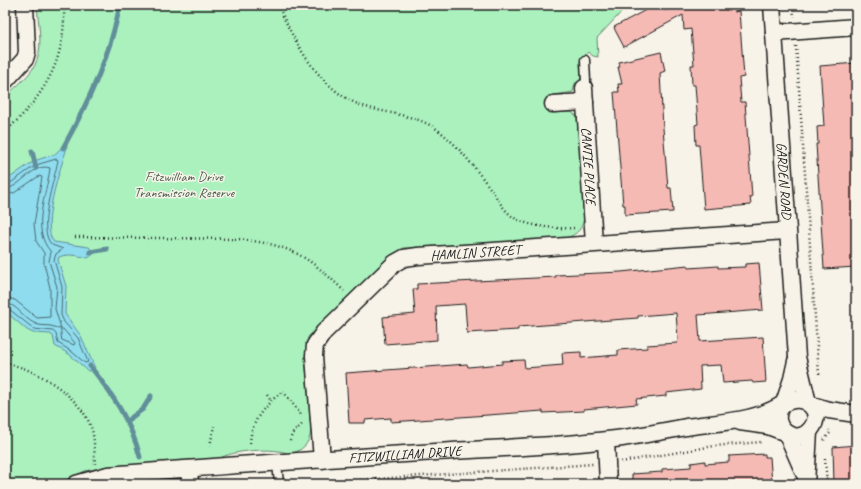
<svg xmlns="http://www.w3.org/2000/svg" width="861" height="489" viewBox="0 0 861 489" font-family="Caveat,sans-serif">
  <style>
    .green { fill: #aaf1be; stroke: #63866d }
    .water { fill: #8fdcee; stroke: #618f9a }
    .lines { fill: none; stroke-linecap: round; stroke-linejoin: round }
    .shore { stroke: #4a6970; stroke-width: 1 }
    .stream { stroke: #618f9a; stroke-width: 5 }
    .building { fill: #f6bab5; stroke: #1c1c1c }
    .service-casing { stroke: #1c1c1c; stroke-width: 11 }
    .minor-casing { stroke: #1c1c1c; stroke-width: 19 }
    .path { stroke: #1c1c1c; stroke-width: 2.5; stroke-dasharray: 1 3; stroke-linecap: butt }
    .service { stroke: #f7f3e8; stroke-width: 8 }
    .minor { stroke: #f7f3e8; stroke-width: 16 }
    .labels { text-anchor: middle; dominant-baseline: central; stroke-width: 3; stroke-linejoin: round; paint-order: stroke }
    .street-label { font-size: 14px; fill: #1c1c1c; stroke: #f7f3e8 }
    .park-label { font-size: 14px; fill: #475c4d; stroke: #f7f3e8 }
  </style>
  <rect width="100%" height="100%" fill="#f7f3e8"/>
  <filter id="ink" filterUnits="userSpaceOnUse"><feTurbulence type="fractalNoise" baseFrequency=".025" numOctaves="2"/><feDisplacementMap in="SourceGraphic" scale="8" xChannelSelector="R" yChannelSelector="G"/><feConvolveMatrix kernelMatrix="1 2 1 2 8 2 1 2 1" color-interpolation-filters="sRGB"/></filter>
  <g filter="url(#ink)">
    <path class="green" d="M37 5H628L597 38 598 57 593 56 588 52 580 61 581 82 575 83 573 92 548 96 549 113 571 112 577 116 584 216C583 228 578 234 566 238L404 248 391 255 308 337 305 355 311 430C310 444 302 451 289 454 276 447 231 450 219 459L110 466 85 471 57 484H5V97C15 87 33 74 37 60 43 44 38 22 37 5Z
      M160 480 173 484H108Z"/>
    <path class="water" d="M66 143 67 148C61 166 40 228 54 242L89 247 95 253 88 258C79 256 68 253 59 257L58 260 66 286 65 314 81 336 94 366 95 368 91 371H88L69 354 55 346 53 336 50 334 33 333 27 330 5 311V181L34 161 55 154Z"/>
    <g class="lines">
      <path class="shore" d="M5 184H9L36 165 56 159 58 160C55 179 36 230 52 245L63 249 56 254 54 260 62 287 61 315 64 322 78 338 88 362 85 363 71 351 58 343 56 334 53 331 34 329 9 309 5 308
        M5 189C21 188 33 162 50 168 47 195 30 229 51 252L49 261 57 287 55 309 61 328 58 329C50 323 42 328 34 323 23 318 17 304 5 303
        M5 195 14 193 39 176 42 177 34 224 36 241 44 253V263L50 288V317L37 318 15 300 5 297
        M61 329H63L75 343 74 345 62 340Z"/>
      <path class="stream" d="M63 148C88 103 110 56 120 5
        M32 151 36 168
        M90 252 107 249
        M90 366C112 394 131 421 140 457
        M128 422 132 417 143 409 151 396"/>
    </g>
    <path class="building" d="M655 5H661L664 10 734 5V12L739 11 744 77 739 78 741 102H745L752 197H750L751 205 704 209 699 145H696L695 125 698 124 695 85H692L691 65H694L691 29 684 30 683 15 624 47 615 30 614 27Z
      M661 52 665 71 660 73 663 128 668 188H671L673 212 625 215V205H623L614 92H619L618 84H622L618 67H620L619 62Z
      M856 63V81H854L856 124V267L824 269 816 144H818L817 127 824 126 820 66Z
      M759 263 763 310 698 315 700 341 763 337 766 382 753 383 752 381 723 383 721 365 700 366 701 389 666 393V396L636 399 637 404 584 409V411L543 413V411L391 422V418L365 420V423H349L346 373 467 364 468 367 502 364V361L524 360 525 368 563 365 562 353 581 352V358L618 355V350L647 348V345L677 343 678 339 676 313 638 316V318L518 327V330L467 333 465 304 436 306 437 340 385 344 383 317 415 314 413 289H417V284L556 277V275L621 272 688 265 689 268 718 266V268L745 267V264Z
      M856 445V484H834L833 447Z
      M765 454V457H770L772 484H632V474L662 472V469L691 467V463L705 461V464L729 462V456Z"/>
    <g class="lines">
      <defs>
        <path id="service" d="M584 88 586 82 585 60
          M277 463 279 484"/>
        <g id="minor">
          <path id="s1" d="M772 5 797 357 808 403"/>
          <path d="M774 33 856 27"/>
          <path d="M5 81 25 59 27 52 25 5"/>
          <path id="s2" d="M584 88 594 243"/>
          <path d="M553 104 585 102"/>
          <path d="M784 403 792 379 796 361"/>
          <path d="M809 404 829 410 856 414"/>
          <path d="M740 422 768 426 784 432"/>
          <path d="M787 434 804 473"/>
          <path d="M606 441 608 484"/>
          <path id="s3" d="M322 460 314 356 315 345 324 332 395 263 404 258 418 256 787 231"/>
          <path d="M189 469 190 484"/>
          <path id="s4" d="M76 484 108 475C217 466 326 459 435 452 492 448 550 447 607 440 634 437 660 432 686 427 718 422 755 422 783 404 804 391 825 411 811 429 796 448 767 427 782 405"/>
          <path d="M806 484 809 431"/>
        </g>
      </defs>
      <use href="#service" class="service-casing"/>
      <use href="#minor" class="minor-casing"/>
      <path class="path" d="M278 5C295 44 322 94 366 107 390 114 417 115 438 130 458 145 475 168 490 188 498 199 505 214 518 220 534 227 557 229 575 228
        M793 5 794 17
        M796 46 819 374
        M5 132C45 95 66 61 64 5
        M75 237 238 239C291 245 307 255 344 291
        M5 362C13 365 21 367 28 370 51 379 83 403 91 427 95 438 94 452 95 464
        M267 395 271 401
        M824 440 830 433 829 430
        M290 441 292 434 303 423
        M250 443C251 420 266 404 283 391L302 416
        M210 446 214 426
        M825 459 827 484
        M621 462 714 446 761 442
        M304 484 593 464"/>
      <use href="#service" class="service"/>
      <use href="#minor" class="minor"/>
    </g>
  </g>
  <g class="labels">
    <g class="street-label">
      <text stroke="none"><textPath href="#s2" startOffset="78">CANTIE PLACE</textPath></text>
      <text stroke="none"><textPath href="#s1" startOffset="176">GARDEN ROAD</textPath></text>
      <text stroke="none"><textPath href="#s3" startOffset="312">HAMLIN STREET</textPath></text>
      <text stroke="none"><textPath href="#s4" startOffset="331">FITZWILLIAM DRIVE</textPath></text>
    </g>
    <g class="park-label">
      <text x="184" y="176">Fitzwilliam Drive<tspan x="184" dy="16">Transmission Reserve</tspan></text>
    </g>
  </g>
  <rect width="861" height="489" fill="none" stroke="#f7f3e8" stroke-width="20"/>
  <rect x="10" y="10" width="841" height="469" fill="none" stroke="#1c1c1c" stroke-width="1.5" filter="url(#ink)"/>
</svg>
